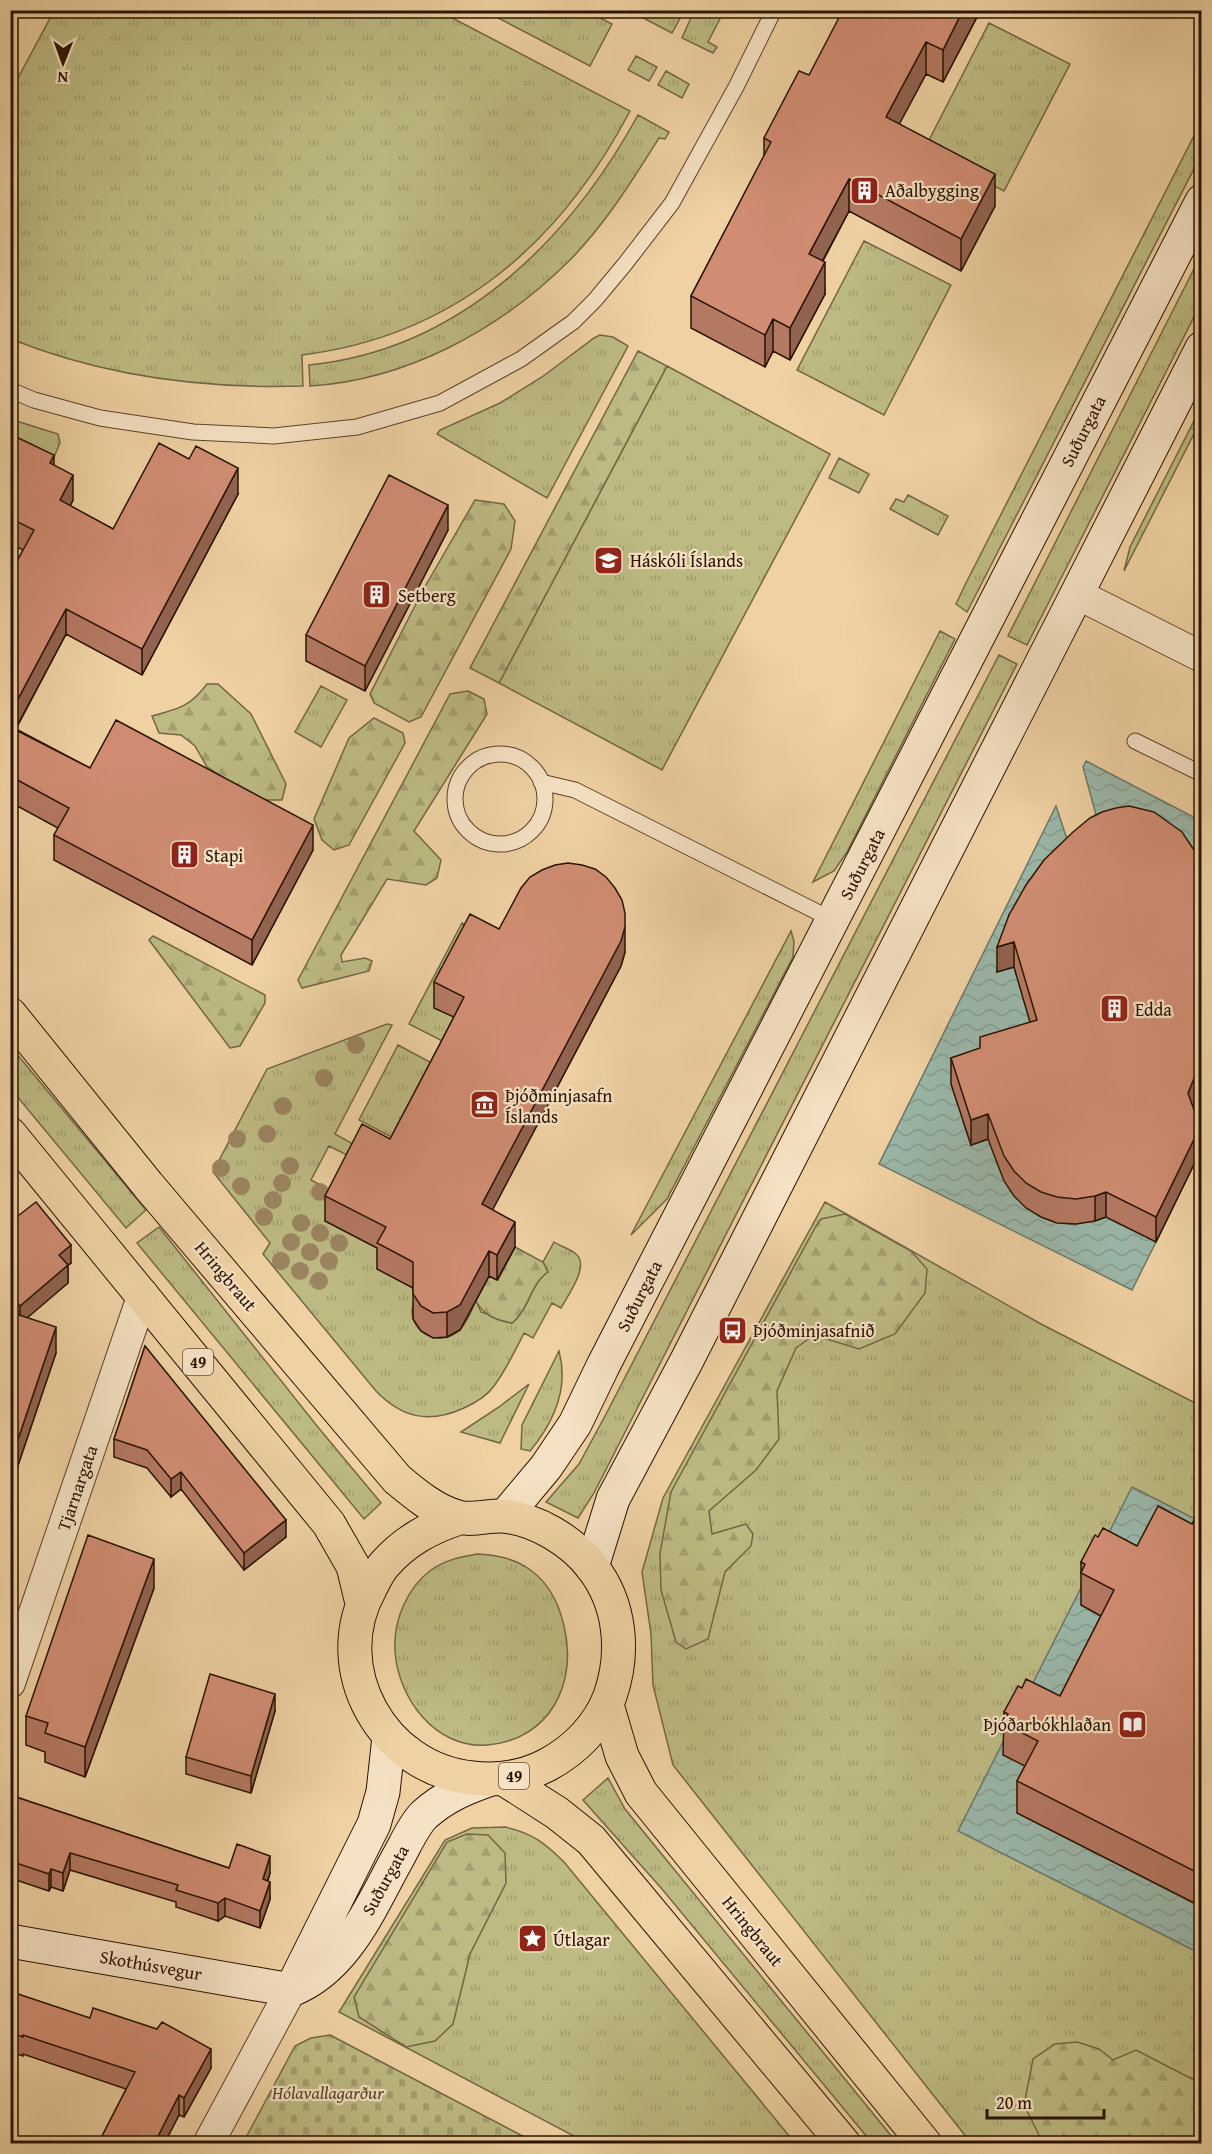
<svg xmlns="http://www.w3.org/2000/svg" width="1212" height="2154" viewBox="0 0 1212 2154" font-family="'Gentium Book Plus',serif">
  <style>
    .grass { fill: url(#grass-tufts); stroke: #746642; stroke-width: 1.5 }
    .forest { fill: url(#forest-firs); stroke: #746642; stroke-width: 1.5 }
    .cemetery { fill: url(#cemetery-stones); stroke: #746642; stroke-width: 1.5 }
    .water { fill: url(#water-waves); stroke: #6d7565; stroke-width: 1.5 }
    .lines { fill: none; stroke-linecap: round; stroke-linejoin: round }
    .lane-casing { stroke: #5b4229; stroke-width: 17 }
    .street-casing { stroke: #5b4229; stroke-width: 32 }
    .secondary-casing { stroke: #2a1300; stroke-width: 35 }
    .primary-casing { stroke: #2a1300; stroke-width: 35 }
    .lane { stroke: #f5e1c3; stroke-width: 15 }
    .street { stroke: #f5e1c3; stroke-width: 30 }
    .secondary { stroke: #f5e1c3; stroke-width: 33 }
    .primary { stroke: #efd1a3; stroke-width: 33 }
    .tree { fill: #9b845f }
    .wall { fill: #b47963; stroke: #2a1300; stroke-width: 1.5 }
    .shaded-wall { fill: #926350; stroke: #2a1300; stroke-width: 1.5 }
    .building { fill: #d18d73; stroke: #2a1300; stroke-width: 1.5 }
    .labels { text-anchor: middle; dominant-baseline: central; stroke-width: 4.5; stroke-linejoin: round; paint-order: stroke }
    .shield { fill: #f5e1c3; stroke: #67513a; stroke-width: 1.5 }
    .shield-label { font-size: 16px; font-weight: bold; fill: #2a1300 }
    .poi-label { font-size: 18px; fill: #2a1300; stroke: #f5e1c3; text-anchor: start }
    .street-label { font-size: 18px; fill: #2a1300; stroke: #f5e1c3 }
    .park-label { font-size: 18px; font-style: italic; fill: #564527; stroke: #f5e1c3 }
  </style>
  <defs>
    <pattern id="grass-tufts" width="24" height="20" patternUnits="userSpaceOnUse" patternTransform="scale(1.5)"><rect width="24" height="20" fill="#bdba83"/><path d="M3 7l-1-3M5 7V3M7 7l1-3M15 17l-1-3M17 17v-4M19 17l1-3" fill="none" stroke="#a39f6f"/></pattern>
    <pattern id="forest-firs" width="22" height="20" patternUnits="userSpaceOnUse" patternTransform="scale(1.5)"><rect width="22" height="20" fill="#bdba83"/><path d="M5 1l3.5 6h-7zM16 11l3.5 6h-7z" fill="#a39f6f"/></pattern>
    <pattern id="cemetery-stones" width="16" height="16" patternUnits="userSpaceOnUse" patternTransform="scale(1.5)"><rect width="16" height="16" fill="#bdba83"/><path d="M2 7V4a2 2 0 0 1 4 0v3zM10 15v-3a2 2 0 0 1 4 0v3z" fill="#a39f6f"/></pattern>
    <pattern id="water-waves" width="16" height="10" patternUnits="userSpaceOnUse" patternTransform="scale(1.5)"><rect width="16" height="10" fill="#9ab7a9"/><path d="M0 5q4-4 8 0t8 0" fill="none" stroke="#859c90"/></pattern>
  </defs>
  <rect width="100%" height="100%" fill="#efd1a3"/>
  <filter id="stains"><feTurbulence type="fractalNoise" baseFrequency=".00333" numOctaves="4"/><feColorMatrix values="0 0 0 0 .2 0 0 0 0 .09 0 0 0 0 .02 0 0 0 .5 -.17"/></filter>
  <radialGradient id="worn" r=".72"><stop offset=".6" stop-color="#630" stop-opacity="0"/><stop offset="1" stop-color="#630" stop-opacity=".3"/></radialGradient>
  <path class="grass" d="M54 11H439L630 111C560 244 454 336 302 355L303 386C204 389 103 376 11 339V91Z
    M485 11H587L612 24 590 66Z
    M630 11H684L672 33Z
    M694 11H724L708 42 717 47 713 53 682 38Z
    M989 23 1070 64 1004 191 924 150Z
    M636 56 657 67 649 81 628 70Z
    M666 71 689 84 682 98 658 85Z
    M638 115 669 132 665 139 659 138C632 181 604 226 568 262 499 330 407 380 310 386L309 365C459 350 569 241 638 115Z
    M1201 122V155L967 612 956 604 965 585Z
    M864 241 951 285 884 415 797 370Z
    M1201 255V303L1027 645 1008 636Z
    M600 335 613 337 628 346 547 498 437 434 440 430 500 403 542 377 594 338Z
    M667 366 830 454 662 770 499 683Z
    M1201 407V420L1124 571 1130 547Z
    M10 419 58 434 60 443 51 464 11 447Z
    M839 458 869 474 859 493 829 478Z
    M908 495 948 516 938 535 890 509 896 499 904 502Z
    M940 631 955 639 847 852 834 871 813 882Z
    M999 655 1017 664 594 1493 578 1518 546 1502 579 1464 605 1416Z
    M321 686 347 700 321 747 295 732Z
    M462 923 491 938 435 1007 464 1022 452 1046 409 1024Z
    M791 931 794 941 793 957 667 1199 631 1235Z
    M387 1024 392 1025 335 1134 362 1149 357 1160 329 1146 311 1180 339 1195 386 1253 420 1289C416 1296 412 1303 412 1311 412 1333 438 1346 456 1333 466 1326 471 1311 476 1301L481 1312 512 1323C529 1310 530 1284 548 1272L543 1262 554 1242C560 1246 570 1249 576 1254 590 1266 568 1295 561 1308L552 1303 533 1338 524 1333C515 1351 506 1370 494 1386 487 1396 475 1403 464 1408 429 1424 402 1418 376 1391L263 1254 270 1243 213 1172 267 1069Z
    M398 1045 441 1068 401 1142 359 1120Z
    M11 1047 146 1210 126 1228 11 1089Z
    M825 1202 1041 1324 1201 1406V2143H971L673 1765 653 1685 651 1634 642 1572 663 1498Z
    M159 1227 317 1426 381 1503 364 1519 137 1243Z
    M559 1351C569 1388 554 1422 530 1451L521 1449 522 1425Z
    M529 1384 500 1443 461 1432 499 1407Z
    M477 1554C496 1555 513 1558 529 1569 548 1582 559 1604 564 1626 578 1683 550 1740 487 1745 436 1749 398 1699 395 1651 393 1621 407 1588 431 1570 445 1560 460 1557 477 1554Z
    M608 1778 625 1809 897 2143H872L662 1889 583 1800Z
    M505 1827C532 1833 545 1843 564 1862L795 2143H587L339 2012 445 1840 472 1828Z"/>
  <path class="forest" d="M638 351 667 366 499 683 470 668Z
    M475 500 504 504 515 521 511 549 421 717 409 722 374 703 370 694 422 592Z
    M207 684H218L251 714 286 784 282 800H257L207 767 195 746 181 735 159 733 152 716C178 709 190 707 207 684Z
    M468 691 484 699 487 714 414 831 441 860 437 878 426 885 387 879 341 955 342 962 365 958 372 961 369 971 302 988 298 980 450 694Z
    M374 718 403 733 405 743 349 845 334 850 322 840 314 819 349 738Z
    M153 936 265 995V1003L240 1046 230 1048 149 940Z
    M845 1214 911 1251 927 1269 925 1293 895 1334 859 1349 814 1335 796 1348 777 1391 779 1439 756 1470 709 1511 712 1534 746 1524 753 1534 751 1546 725 1572 708 1639 686 1649 676 1642 661 1590 660 1553 671 1492 815 1228 821 1219Z
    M515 1247 543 1262 548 1272C530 1284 529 1310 512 1323 496 1320 484 1316 476 1301L489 1276 498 1280Z
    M467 1834 488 1835 505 1853 506 1883 470 1954 453 2024 435 2041 406 2047 359 2017 354 1997 447 1842Z
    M1077 2042 1099 2049 1113 2060 1136 2050 1200 2083 1201 2141 1198 2138 1194 2144 1043 2143 1024 2105 1033 2059 1055 2044Z"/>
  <path class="cemetery" d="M330 2035 536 2143H243L295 2046 311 2038Z"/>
  <path class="water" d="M1086 761 1201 821V889L1102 837 1083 767Z
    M1056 806 1073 857 997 971 1014 967 1037 1045 951 1084 959 1108 974 1118 963 1122 971 1145 989 1139C1007 1203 1044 1243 1113 1214L1156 1242 1132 1290 879 1164Z
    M1132 1487 1201 1522 1114 1622 1018 1813 1201 1907V1954L958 1831Z"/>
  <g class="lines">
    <defs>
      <path id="lane" d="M10 390 34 400 100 418 193 432 274 436 357 427 440 403 521 359 573 322 595 300 625 264 672 203 736 87 774 10
        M1135 741 1202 774
        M455 799a45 45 0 1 1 90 0a45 45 0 1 1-90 0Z
        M541 782 575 790 833 920"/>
      <path id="street" d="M1077 594 1202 657
        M10 1683 143 1294
        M208 2144 291 1990"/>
      <path id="secondary" d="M505 1516 546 1467 575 1424 603 1366 1202 201
        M592 1567 613 1499 687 1360 1202 348
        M10 1941 291 1990
        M291 1990C348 1968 372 1903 400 1854 407 1841 414 1825 424 1815 444 1797 463 1789 488 1780
        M291 1990 374 1824 383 1792 389 1737"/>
      <path id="primary" d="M10 1014 148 1185 397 1479C415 1494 435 1511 458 1517 472 1521 489 1515 503 1516 536 1519 572 1541 592 1567 621 1604 625 1653 610 1696 599 1726 575 1750 547 1765 524 1777 499 1781 472 1778 383 1769 326 1669 370 1589 374 1581 378 1572 384 1565 405 1541 429 1528 459 1518
        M10 1134 329 1524 353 1566 362 1603
        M607 1705 622 1756 641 1793 925 2144
        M504 1779 557 1813 591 1840 844 2144"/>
    </defs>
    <use href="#lane" class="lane-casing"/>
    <use href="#street" class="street-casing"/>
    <use href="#secondary" class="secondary-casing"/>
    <use href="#primary" class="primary-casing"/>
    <use href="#lane" class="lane"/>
    <use href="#street" class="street"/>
    <use href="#secondary" class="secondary"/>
    <use href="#primary" class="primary"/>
  </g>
  <g class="tree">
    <circle cx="356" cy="1045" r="9"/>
    <circle cx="324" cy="1078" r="9"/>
    <circle cx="283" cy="1106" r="9"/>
    <circle cx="267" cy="1134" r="9"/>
    <circle cx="237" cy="1139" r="9"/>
    <circle cx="290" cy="1166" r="9"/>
    <circle cx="221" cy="1168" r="9"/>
    <circle cx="282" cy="1183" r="9"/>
    <circle cx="241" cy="1186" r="9"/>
    <circle cx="320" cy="1192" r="9"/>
    <circle cx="273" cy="1200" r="9"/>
    <circle cx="264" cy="1217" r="9"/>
    <circle cx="301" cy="1223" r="9"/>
    <circle cx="320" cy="1233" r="9"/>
    <circle cx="291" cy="1242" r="9"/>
    <circle cx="339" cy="1243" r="9"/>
    <circle cx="310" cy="1252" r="9"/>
    <circle cx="281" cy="1261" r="9"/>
    <circle cx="329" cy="1261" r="9"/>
    <circle cx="300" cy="1271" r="9"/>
    <circle cx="319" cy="1281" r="9"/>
  </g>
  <path class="wall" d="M978 10V15L943 82 926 74 899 124 995 206 961 271 849 211 823 261 825 294 790 360 773 351 765 367 691 328V296L764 157V138Z
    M10 434 54 465 73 500 70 506 113 529 238 494 142 675 66 634 16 729 90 768 313 850 252 965 54 860V835L58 828 10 802V574L23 550 10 543Z
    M448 530 365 691 306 661V635Z
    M1009 915 1193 1106 1200 1152 1156 1242 1106 1217 1095 1221 1076 1224 1057 1223 1041 1217 1026 1208 1014 1196 1004 1181 988 1139 971 1145 951 1084V1058L980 1049 1030 1022 1014 967 997 972Z
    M499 929 625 952 621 966 492 1210 515 1247 497 1280 489 1276 460 1330 447 1337 433 1338 421 1331 413 1319V1288L377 1269V1248L325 1221V1196L390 1139 454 1017 434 1008V982Z
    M10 1222 71 1263 68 1265V1283L27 1317 56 1353 10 1489Z
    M145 1346 286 1537 244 1570 181 1489 171 1497 147 1468 114 1457V1439Z
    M1202 1507V1907L1017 1813V1781L1025 1766 1003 1755 1004 1712 1022 1688 1060 1696 1101 1616 1081 1605V1562L1098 1537 1137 1546 1192 1524Z
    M154 1588 85 1777 45 1762V1752L26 1745V1716Z
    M275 1711 251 1793 186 1774V1757Z
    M10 1795 229 1868 270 1873 268 1881 270 1899 260 1928 225 1916 218 1921 176 1907V1902L70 1870 63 1891 51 1887 49 1891 10 1878Z
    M10 1981 15 1993 211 2068 184 2117 179 2115 164 2144H98L126 2089 23 2054V2056L10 2052Z"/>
  <path class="shaded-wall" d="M963 10H978V15L943 82V50Z
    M926 42V74L886 149V117Z
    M995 174V206L961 271V239Z
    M849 179V211L809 286V254Z
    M825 262V294L790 360V328Z
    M773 319V351L765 367V335Z
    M54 455V481L50 463Z
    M238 468V494L142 675V649Z
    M73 475V500L60 526V500Z
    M448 505V530L365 691V666Z
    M66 609V634L10 739V714Z
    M313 825V850L252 965V940Z
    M625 927V952L621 966 482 1230V1204Z
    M1014 942V967L997 972V947Z
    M1202 1059V1084L1188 1118V1093Z
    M988 1114V1139L971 1145V1120Z
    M1200 1127V1152L1156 1242V1217Z
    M1106 1192V1217L1095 1221V1196Z
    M515 1222V1247L497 1280V1255Z
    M71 1245V1263L59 1272V1255Z
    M489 1251V1276L460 1330 447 1337V1312Z
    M68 1265V1283L20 1324V1306Z
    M56 1327V1353L10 1489V1463Z
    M181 1472V1489L171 1497V1479Z
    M286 1520V1537L244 1570V1553Z
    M154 1559V1588L85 1777V1747Z
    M275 1694V1711L251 1793V1776Z
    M70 1853V1870L63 1891V1873Z
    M270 1856V1873L263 1896V1879Z
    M51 1869V1887L49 1891V1874Z
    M270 1882V1899L260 1928V1911Z
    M225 1898V1916L218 1921V1903Z
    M211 2049V2068L184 2117V2098Z
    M179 2095V2115L164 2144H154Z"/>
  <path class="building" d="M843 10H963L943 50 926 42 886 117 995 174 961 239 849 179 809 254 825 262 790 328 773 319 765 335 691 296 771 142 764 138 799 71 809 75Z
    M10 434 54 455 50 463 73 475 60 500 113 529 159 443 189 459 196 446 238 468 142 649 66 609 10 714V574L34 530 10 518Z
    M389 475 448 505 365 666 306 635Z
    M116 720 313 825 252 940 54 835 69 808 10 776V727L90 768Z
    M1129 806 1154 812 1182 832 1198 856 1202 864V1059L1188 1093 1200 1127 1156 1217 1106 1192 1095 1196 1076 1199 1057 1197 1041 1192 1026 1183 1014 1171 1004 1156 988 1114 971 1120 951 1058 980 1048V1037L1037 1020 1014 942 997 947 1009 915 1026 885 1044 860 1073 832 1090 818 1102 812 1116 808Z
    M568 863 582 865 595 869 606 877 615 888 622 900 625 913V927L621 941 482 1204 515 1222 497 1255 489 1251 460 1305 447 1312 433 1313 421 1306 413 1294V1262L377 1243 386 1227 325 1196 362 1124 390 1139 441 1042 464 997 434 982 470 914 499 929 521 888 530 877 542 870 555 865Z
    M36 1202 71 1245 59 1255 68 1265 20 1306 10 1295V1222Z
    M10 1312 56 1327 10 1463Z
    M145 1346 286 1520 244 1553 181 1472 171 1479 147 1450 114 1439Z
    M1158 1506 1192 1524 1202 1507V1875L1017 1781 1038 1741 1003 1723 1008 1714 1004 1712 1018 1686 1022 1688 1026 1679 1060 1696 1114 1590 1081 1573 1085 1564 1081 1562 1095 1535 1098 1537 1103 1528 1137 1546Z
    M88 1535 154 1559 85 1747 45 1733 48 1723 26 1716Z
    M210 1674 275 1694 251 1776 186 1757Z
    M10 1795 229 1868 237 1844 270 1856 263 1879 270 1882 260 1911 225 1898 218 1903 176 1890 178 1885 70 1853 63 1873 51 1869 49 1874 10 1861Z
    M10 1981 15 1983 12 1992 90 2018 93 2008 157 2029 162 2022 211 2049 184 2098 179 2095 154 2144H98L135 2072 23 2035V2037L10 2033Z"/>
  <defs>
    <symbol id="building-square" viewBox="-11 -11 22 22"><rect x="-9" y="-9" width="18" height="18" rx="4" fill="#8f2418" stroke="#f5e1c3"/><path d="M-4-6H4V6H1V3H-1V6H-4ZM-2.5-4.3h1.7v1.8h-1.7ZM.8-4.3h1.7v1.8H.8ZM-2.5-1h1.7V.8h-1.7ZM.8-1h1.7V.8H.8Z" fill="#fff"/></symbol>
    <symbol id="university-square" viewBox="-11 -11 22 22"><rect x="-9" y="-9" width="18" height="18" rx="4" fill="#8f2418" stroke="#f5e1c3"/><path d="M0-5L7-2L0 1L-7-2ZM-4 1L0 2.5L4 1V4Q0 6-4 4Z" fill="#fff"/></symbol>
    <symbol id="museum-square" viewBox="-11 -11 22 22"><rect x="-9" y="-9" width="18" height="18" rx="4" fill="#8f2418" stroke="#f5e1c3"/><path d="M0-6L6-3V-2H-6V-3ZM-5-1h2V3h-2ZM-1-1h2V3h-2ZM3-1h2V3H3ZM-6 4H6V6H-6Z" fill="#fff"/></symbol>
    <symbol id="bus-square" viewBox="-11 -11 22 22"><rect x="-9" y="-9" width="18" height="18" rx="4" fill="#8f2418" stroke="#f5e1c3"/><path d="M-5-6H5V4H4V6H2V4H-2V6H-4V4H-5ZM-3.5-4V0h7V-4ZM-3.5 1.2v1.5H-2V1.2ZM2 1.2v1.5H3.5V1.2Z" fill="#fff"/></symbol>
    <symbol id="library-square" viewBox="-11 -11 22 22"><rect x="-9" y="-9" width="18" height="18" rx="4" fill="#8f2418" stroke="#f5e1c3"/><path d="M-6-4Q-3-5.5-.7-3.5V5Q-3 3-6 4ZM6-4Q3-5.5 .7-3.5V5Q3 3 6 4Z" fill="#fff"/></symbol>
    <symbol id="sight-square" viewBox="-11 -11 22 22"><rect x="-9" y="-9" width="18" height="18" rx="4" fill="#8f2418" stroke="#f5e1c3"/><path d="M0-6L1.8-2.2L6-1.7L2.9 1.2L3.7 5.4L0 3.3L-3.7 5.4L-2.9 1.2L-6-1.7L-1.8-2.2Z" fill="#fff"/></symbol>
  </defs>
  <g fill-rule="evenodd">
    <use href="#building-square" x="848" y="174" width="33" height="33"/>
    <use href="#university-square" x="592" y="544" width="33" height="33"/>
    <use href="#building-square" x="360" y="578" width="33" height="33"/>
    <use href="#building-square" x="168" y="838" width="33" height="33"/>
    <use href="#building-square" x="1098" y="992" width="33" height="33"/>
    <use href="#museum-square" x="468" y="1088" width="33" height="33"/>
    <use href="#bus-square" x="716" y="1314" width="33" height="33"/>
    <use href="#library-square" x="1116" y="1708" width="33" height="33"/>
    <use href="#sight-square" x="516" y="1922" width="33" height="33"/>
  </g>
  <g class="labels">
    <g class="shield">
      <rect x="183" y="1349" width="30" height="26" rx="4.5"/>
      <rect x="499" y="1763" width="30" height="26" rx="4.5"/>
    </g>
    <g class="shield-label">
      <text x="198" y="1362">49</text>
      <text x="514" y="1776">49</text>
    </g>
    <g class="poi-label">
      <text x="885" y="190">Aðalbygging</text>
      <text x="630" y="560">Háskóli Íslands</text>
      <text x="398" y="595">Setberg</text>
      <text x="205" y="855">Stapi</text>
      <text x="1135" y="1009">Edda</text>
      <text x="505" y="1095">Þjóðminjasafn<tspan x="505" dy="21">Íslands</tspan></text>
      <text x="753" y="1330">Þjóðminjasafnið</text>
      <text x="1111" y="1724" text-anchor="end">Þjóðarbókhlaðan</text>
      <text x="553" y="1939">Útlagar</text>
    </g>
    <g class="street-label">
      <text transform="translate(1083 431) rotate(-63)">Suðurgata</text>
      <text transform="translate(862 864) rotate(-63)">Suðurgata</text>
      <text transform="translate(226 1276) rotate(50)">Hringbraut</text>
      <text transform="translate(639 1296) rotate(-63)">Suðurgata</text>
      <text transform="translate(77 1488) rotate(-71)">Tjarnargata</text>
      <text transform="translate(385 1880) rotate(-61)">Suðurgata</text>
      <text transform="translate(753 1931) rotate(51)">Hringbraut</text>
      <text transform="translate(151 1965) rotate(10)">Skothúsvegur</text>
    </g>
    <g class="park-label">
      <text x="328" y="2092">Hólavallagarður</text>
    </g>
  </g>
  <rect width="1212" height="2154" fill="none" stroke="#efd1a3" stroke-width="36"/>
  <rect x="12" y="12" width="1188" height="2130" fill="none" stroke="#2a1300" stroke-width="3"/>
  <rect x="18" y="18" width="1176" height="2118" fill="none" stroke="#2a1300" stroke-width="1.5"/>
  <g transform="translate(63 63) rotate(181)" stroke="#f5e1c3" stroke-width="4.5" paint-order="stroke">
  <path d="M0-4.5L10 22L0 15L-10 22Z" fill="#2a1300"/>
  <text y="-9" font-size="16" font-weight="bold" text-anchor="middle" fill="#2a1300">N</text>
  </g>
  <path d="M987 2109v9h117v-9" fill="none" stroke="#2a1300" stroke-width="3"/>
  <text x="996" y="2109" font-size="18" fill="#2a1300" stroke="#f5e1c3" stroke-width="4.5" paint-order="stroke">20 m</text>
  <rect width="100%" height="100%" filter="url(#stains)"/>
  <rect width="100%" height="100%" fill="url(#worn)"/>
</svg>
